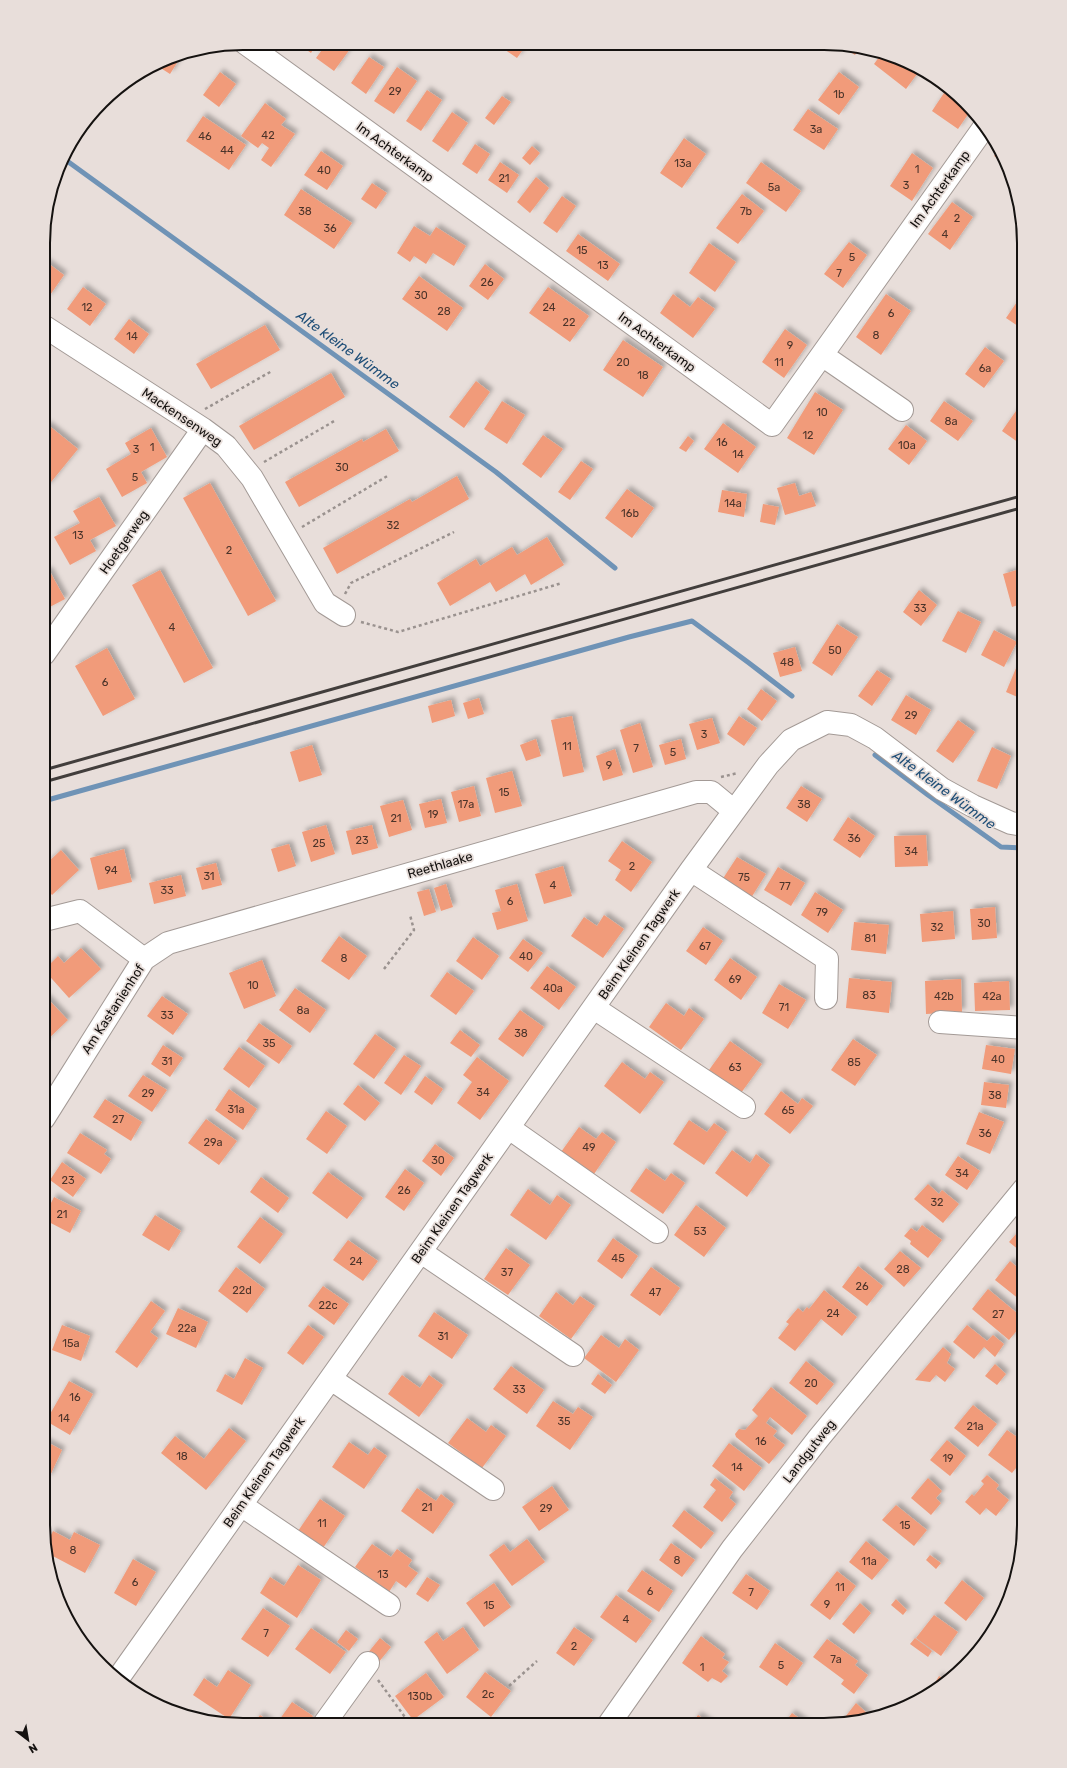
<svg xmlns="http://www.w3.org/2000/svg" width="1067" height="1768" viewBox="0 0 1067 1768" font-family="Rubik,sans-serif">
  <style>
    .lines { fill: none; stroke-linecap: round; stroke-linejoin: round }
    .stream { stroke: #6f93b6; stroke-width: 5 }
    .building { fill: #f19b7a; filter: url(#shadow) }
    .minor-casing { stroke: #a39a96; stroke-width: 24 }
    .path { stroke: #9a928f; stroke-width: 2.5; stroke-dasharray: 3 3; stroke-linecap: butt }
    .minor { stroke: #fff; stroke-width: 22 }
    .rail { stroke: #423e3c; stroke-width: 3 }
    .labels { text-anchor: middle; dominant-baseline: central; stroke-width: 3.5; stroke-linejoin: round; paint-order: stroke }
    .number-label { font-size: 11px; fill: #4c342a }
    .street-label { font-size: 13px; fill: #151210; stroke: #e8deda }
    .water-label { font-size: 14px; font-style: italic; fill: #204f78; stroke: #e8deda }
    .rim { fill: none; stroke: #151210; stroke-width: 2 }
  </style>
  <defs>
    <filter id="shadow"><feDropShadow dx="3.5" dy="-3.5" stdDeviation="2" flood-color="#0004"/></filter>
  </defs>
  <rect width="100%" height="100%" fill="#e8deda"/>
  <g class="lines">
    <path class="stream" d="M63 158 496 472 615 568
      M875 755 928 795 1001 847 1024 848
      M44 801 629 637 692 621 749 663 792 696"/>
  </g>
  <path class="building" d="M297 43H317L311 53Z
    M327 43H350L353 45 334 71 316 58Z
    M499 44H527L517 58 498 45Z
    M767 45H782L777 51Z
    M840 45H850L860 47 855 55Z
    M882 53 900 58 920 70 906 89 874 64Z
    M182 55 170 74 156 65 167 58Z
    M369 57 384 67 366 94 351 83Z
    M397 67 417 81 394 114 374 101Z
    M220 72 236 84 219 107 203 95Z
    M839 72 859 87 839 115 818 100Z
    M948 87 971 110 958 129 932 111Z
    M427 90 442 100 421 131 406 121Z
    M502 96 511 102 494 125 485 118Z
    M265 103 286 119 281 125 295 134 271 167 261 160 269 148 262 143 258 148 241 136Z
    M808 109 838 129 824 150 793 130Z
    M452 112 468 123 448 152 432 141Z
    M203 116 246 145 229 170 186 141Z
    M684 138 706 154 682 188 660 173Z
    M475 144 490 154 477 174 462 164Z
    M532 146 540 153 530 165 522 158Z
    M999 149 1001 154 1008 165 994 156Z
    M321 151 343 166 327 190 304 175Z
    M912 153 933 168 912 201 890 186Z
    M500 162 519 175 507 193 488 180Z
    M761 162 801 191 786 212 746 183Z
    M536 177 549 188 530 213 517 202Z
    M372 183 387 193 376 209 361 199Z
    M301 189 352 223 334 249 284 215Z
    M742 194 764 211 738 244 716 228Z
    M562 196 576 206 557 233 543 223Z
    M952 202 973 217 950 250 928 234Z
    M414 226 430 236 436 227 466 246 454 266 433 253 426 264 414 256 410 262 397 253Z
    M578 234 620 264 608 281 566 251Z
    M849 242 867 255 843 288 824 274Z
    M709 243 736 262 715 292 689 273Z
    M45 261 64 275 48 298 45 295Z
    M485 264 504 279 488 300 469 286Z
    M419 276 463 308 447 331 402 299Z
    M83 287 106 304 90 326 67 309Z
    M548 287 589 316 570 342 529 313Z
    M673 294 690 307 698 297 715 309 693 338 660 313Z
    M886 294 911 311 881 355 856 337Z
    M1019 299 1024 302V330L1006 318Z
    M129 319 149 334 134 354 114 339Z
    M265 325 280 350 211 389 196 364Z
    M785 329 807 345 784 378 762 362Z
    M623 340 663 367 643 397 603 370Z
    M985 347 1004 361 984 388 965 374Z
    M331 373 345 397 254 450 239 426Z
    M476 381 490 392 464 428 449 417Z
    M815 392 843 410 814 455 787 438Z
    M502 401 525 415 507 444 484 429Z
    M944 401 973 421 958 441 930 421Z
    M1016 411 1024 417V442L1022 445 1002 431Z
    M723 423 756 447 738 473 704 449Z
    M47 424 78 449 47 487 44 485V428Z
    M906 425 927 441 909 465 888 449Z
    M151 428 167 457 141 472 147 483 122 497 106 469 131 454 125 443Z
    M386 429 399 451 299 507 285 482 362 439 363 442Z
    M543 435 563 449 541 478 522 464Z
    M688 436 694 441 686 452 679 448Z
    M581 461 593 469 570 500 558 492Z
    M457 476 469 499 337 574 323 548 410 499 412 502Z
    M210 483 276 601 248 616 183 498Z
    M795 483 799 496 811 492 816 506 785 515 777 488Z
    M627 489 654 508 632 538 605 518Z
    M722 490 747 494 744 517 718 512Z
    M99 497 116 526 90 540 96 551 70 565 54 537 80 523 73 511Z
    M763 504 779 507 775 525 760 522Z
    M547 537 564 565 531 585 525 574 496 592 490 582 450 606 437 583 476 559 480 566 512 547 517 555Z
    M1024 568V603L1012 607 1003 574Z
    M49 570 65 599 44 610V572Z
    M160 570 213 668 184 683 132 585Z
    M919 590 937 605 921 626 903 612Z
    M958 611 981 622 966 653 942 641Z
    M837 624 858 637 832 676 812 663Z
    M994 630 1017 642 1004 667 981 655Z
    M795 647 802 671 780 677 773 653Z
    M107 648 135 699 103 716 75 666Z
    M1019 661 1024 663V700L1006 692Z
    M877 670 891 679 872 706 858 696Z
    M761 689 777 701 762 721 747 709Z
    M906 695 931 710 916 735 891 720Z
    M479 698 484 714 468 719 463 703Z
    M451 700 455 716 432 723 428 706Z
    M572 716 584 772 563 777 551 720Z
    M739 716 757 728 744 746 727 734Z
    M712 718 720 743 697 750 689 724Z
    M958 720 975 732 953 763 936 751Z
    M640 723 653 767 633 773 620 730Z
    M536 739 541 756 526 761 520 745Z
    M681 739 686 759 665 765 659 745Z
    M312 745 322 775 299 782 290 752Z
    M992 747 1011 756 997 789 977 781Z
    M615 749 623 775 603 781 596 756Z
    M512 771 522 806 495 813 486 778Z
    M474 786 481 816 459 822 451 792Z
    M801 786 822 799 807 822 786 808Z
    M441 799 447 823 425 828 419 804Z
    M403 800 412 830 389 837 380 806Z
    M848 817 875 836 860 858 833 840Z
    M326 825 335 854 311 862 302 832Z
    M372 825 378 848 352 855 346 831Z
    M926 835 928 866 895 867 894 836Z
    M622 841 652 862 631 892 615 880 621 870 608 861Z
    M289 844 296 866 278 872 271 849Z
    M124 849 132 882 98 890 90 858Z
    M61 850 79 870 52 895 44 886V866Z
    M737 857 766 874 751 898 722 880Z
    M216 863 222 885 202 890 196 868Z
    M563 866 572 896 544 904 535 874Z
    M778 867 805 883 791 906 764 890Z
    M181 875 186 896 154 904 149 883Z
    M446 884 453 907 441 911 434 888Z
    M517 884 528 921 497 930 492 913 501 911 495 890Z
    M429 889 436 912 424 916 417 892Z
    M815 892 843 910 828 933 801 915Z
    M1018 902H1024V935H1019Z
    M995 907 997 938 972 940 970 909Z
    M953 911 955 939 922 942 920 914Z
    M604 915 624 929 603 958 571 936 584 917 597 926Z
    M854 922 889 925 886 954 851 950Z
    M703 927 723 941 706 965 686 951Z
    M339 936 367 956 349 980 321 961Z
    M473 937 499 956 482 980 456 961Z
    M523 939 543 953 528 972 509 958Z
    M81 948 101 969 69 998 44 970 58 956 64 963Z
    M730 958 757 977 741 1000 714 980Z
    M262 960 276 996 244 1009 229 973Z
    M547 966 576 987 559 1010 530 988Z
    M447 972 474 991 456 1015 430 996Z
    M849 978 892 982 889 1013 846 1008Z
    M961 979 962 1012 926 1014 925 981Z
    M1009 981 1010 1010 975 1011 974 983Z
    M779 984 806 1000 788 1029 762 1013Z
    M295 988 326 1010 310 1033 279 1010Z
    M162 996 188 1014 173 1035 147 1016Z
    M46 997 68 1020 44 1043V999Z
    M666 1003 684 1016 689 1008 704 1019 681 1050 649 1027Z
    M520 1010 544 1027 523 1057 498 1039Z
    M259 1023 292 1046 279 1064 246 1041Z
    M460 1030 480 1045 471 1057 450 1043Z
    M375 1034 396 1049 374 1079 353 1064Z
    M853 1039 877 1055 855 1086 831 1070Z
    M730 1041 762 1064 741 1093 709 1070Z
    M163 1045 183 1058 170 1077 151 1064Z
    M986 1045 1015 1049 1011 1074 982 1069Z
    M239 1047 265 1066 249 1088 223 1069Z
    M404 1055 421 1066 401 1095 384 1083Z
    M477 1057 509 1081 480 1120 457 1103 472 1082 463 1075Z
    M622 1062 645 1079 650 1072 664 1082 640 1114 604 1086Z
    M143 1075 167 1090 152 1112 128 1096Z
    M425 1076 443 1089 432 1105 414 1092Z
    M984 1082 1009 1085 1006 1108 981 1105Z
    M358 1085 380 1103 365 1121 343 1104Z
    M229 1089 257 1109 243 1130 215 1110Z
    M781 1091 798 1104 802 1098 813 1106 790 1134 764 1114Z
    M105 1099 142 1122 131 1141 93 1117Z
    M326 1111 347 1126 327 1154 306 1139Z
    M979 1112 1004 1122 990 1154 966 1144Z
    M206 1119 237 1141 219 1165 188 1143Z
    M689 1120 707 1132 714 1123 727 1132 704 1165 673 1144Z
    M579 1127 596 1139 602 1132 616 1142 594 1174 561 1152Z
    M80 1133 107 1150 104 1154 111 1159 101 1174 67 1153Z
    M435 1144 454 1158 441 1176 422 1161Z
    M732 1150 750 1163 756 1154 770 1165 747 1197 715 1173Z
    M958 1156 980 1171 967 1190 945 1175Z
    M62 1162 86 1179 73 1197 50 1180Z
    M646 1168 665 1181 671 1173 685 1183 663 1214 630 1191Z
    M405 1169 424 1183 404 1211 385 1197Z
    M328 1172 363 1198 347 1219 312 1193Z
    M261 1177 289 1198 278 1213 250 1192Z
    M928 1184 939 1194 942 1190 959 1204 943 1223 914 1199Z
    M528 1189 550 1205 557 1195 571 1205 546 1240 510 1215Z
    M54 1197 81 1211 70 1233 43 1219Z
    M696 1205 726 1228 704 1257 674 1235Z
    M155 1215 181 1231 169 1251 142 1235Z
    M260 1217 283 1234 260 1264 237 1247Z
    M922 1225 942 1240 928 1258 910 1244 911 1241 904 1236 911 1228 917 1232Z
    M1024 1225V1254L1009 1242Z
    M613 1238 638 1256 622 1279 597 1261Z
    M348 1240 378 1261 363 1281 333 1260Z
    M506 1248 530 1265 508 1295 484 1279Z
    M900 1251 921 1268 904 1287 884 1269Z
    M1010 1261 1024 1273V1303L995 1280Z
    M858 1266 883 1286 867 1306 842 1287Z
    M236 1267 265 1289 247 1313 218 1291Z
    M651 1267 680 1288 660 1316 630 1295Z
    M323 1286 349 1304 334 1325 308 1306Z
    M988 1289 1024 1319V1322L1009 1340 972 1309Z
    M824 1290 857 1317 842 1336 821 1319 795 1351 778 1338 789 1324 786 1322 798 1308 803 1312 807 1307 809 1309Z
    M556 1292 573 1305 580 1296 595 1306 571 1339 539 1316Z
    M151 1301 165 1311 150 1332 158 1338 137 1368 115 1352Z
    M178 1308 208 1322 196 1348 166 1334Z
    M434 1312 468 1335 452 1359 418 1336Z
    M62 1325 90 1336 81 1361 52 1350Z
    M308 1325 324 1337 303 1365 287 1353Z
    M967 1325 987 1341 993 1335 1004 1344 995 1357 984 1347 974 1359 953 1342Z
    M601 1335 619 1348 625 1339 639 1350 616 1382 584 1358Z
    M943 1347 951 1354 947 1363 955 1369 945 1382 936 1375 930 1382 915 1380Z
    M245 1358 263 1368 242 1405 216 1391 225 1374 234 1379Z
    M806 1361 834 1384 817 1405 789 1383Z
    M995 1364 1006 1374 997 1385 985 1376Z
    M511 1366 544 1390 527 1414 493 1389Z
    M598 1374 612 1385 605 1394 591 1384Z
    M402 1375 420 1388 429 1375 443 1385 419 1417 388 1394Z
    M69 1381 93 1394 70 1435 46 1421Z
    M771 1387 807 1416 792 1435 770 1417 766 1423 777 1431 773 1436 785 1445 769 1464 736 1437 735 1434 739 1429 745 1430 758 1416 752 1410Z
    M553 1401 573 1414 578 1407 593 1417 570 1450 536 1426Z
    M973 1405 997 1424 978 1447 954 1428Z
    M467 1418 486 1432 491 1425 506 1436 482 1468 448 1443Z
    M229 1428 246 1441 206 1490 161 1453 175 1436 204 1459Z
    M1007 1430 1024 1442V1458L1012 1473 988 1455Z
    M43 1440 62 1450 49 1478 43 1475Z
    M947 1440 966 1456 950 1476 930 1460Z
    M349 1442 368 1455 374 1447 387 1456 364 1489 332 1467Z
    M729 1443 762 1468 744 1491 712 1466Z
    M987 1475 999 1485 996 1489 1009 1500 996 1516 986 1508 980 1515 965 1502 972 1494 974 1496 984 1484 981 1481Z
    M715 1478 733 1492 729 1498 736 1504 722 1522 703 1507 716 1490 710 1485Z
    M928 1478 942 1491 936 1498 941 1503 931 1515 911 1498Z
    M552 1486 569 1510 539 1531 522 1507Z
    M417 1488 436 1501 441 1494 454 1504 433 1534 401 1511Z
    M320 1499 345 1516 323 1548 298 1531Z
    M896 1505 927 1530 914 1546 882 1520Z
    M684 1510 714 1533 701 1549 672 1526Z
    M53 1531 70 1540 74 1532 100 1545 85 1573 49 1554 47 1543Z
    M527 1539 545 1562 512 1586 489 1555 504 1544 510 1552Z
    M866 1541 889 1560 872 1580 849 1562Z
    M671 1543 695 1560 682 1577 659 1560Z
    M372 1544 391 1557 397 1549 412 1560 408 1566 418 1573 406 1588 396 1581 389 1592 355 1567Z
    M930 1555 941 1563 936 1569 926 1560Z
    M133 1559 156 1572 136 1606 114 1593Z
    M298 1565 321 1580 297 1618 260 1593 270 1577 284 1586Z
    M642 1570 673 1591 659 1612 627 1591Z
    M837 1571 856 1586 830 1620 810 1605Z
    M746 1574 770 1591 757 1610 732 1593Z
    M427 1577 440 1585 428 1602 416 1594Z
    M962 1580 984 1598 966 1621 944 1603Z
    M494 1583 511 1607 484 1627 466 1603Z
    M616 1595 652 1621 636 1643 600 1617Z
    M896 1599 907 1610 903 1615 891 1605Z
    M860 1603 871 1613 854 1634 842 1624Z
    M263 1608 290 1626 268 1657 241 1639Z
    M934 1615 958 1632 941 1656 916 1638Z
    M463 1627 479 1650 447 1674 424 1642 437 1632 443 1641Z
    M574 1627 593 1640 574 1666 556 1653Z
    M311 1628 346 1652 330 1674 295 1649Z
    M346 1630 358 1639 349 1651 337 1642Z
    M701 1636 725 1654 722 1658 729 1662 722 1671 728 1676 721 1683 712 1678 708 1682 682 1663Z
    M380 1638 391 1647 378 1663 367 1654Z
    M915 1638 932 1651 928 1657 910 1644Z
    M827 1639 858 1661 855 1665 868 1675 854 1694 841 1684 844 1680 813 1657Z
    M775 1643 803 1663 787 1686 759 1667Z
    M228 1670 251 1685 229 1719 193 1695 204 1678 217 1687Z
    M485 1672 511 1691 491 1717 466 1697Z
    M426 1673 444 1697 413 1720 395 1696Z
    M939 1676 947 1681 946 1683 942 1685 936 1681Z
    M292 1702 313 1716 307 1724 277 1723Z
    M856 1703 870 1716 842 1721Z
    M792 1713 809 1725H783Z
    M260 1715 272 1723H254Z
    M698 1715 713 1725H691Z"/>
  <g class="lines">
    <defs>
      <path id="minor" d="M245 43 772 425 985 126
        M45 327 203 429 226 446 252 478 325 603 344 615
        M822 355 902 410
        M44 654 203 429
        M691 870 827 959 826 998
        M144 959 168 943 696 792H711L734 811
        M594 1008 744 1107
        M940 1022 1024 1028
        M44 1118 144 959 80 911 44 920
        M509 1128 657 1232
        M421 1252 573 1355
        M331 1379 493 1489
        M241 1505 389 1605
        M117 1680 691 870 768 765 791 740 827 722 851 725 875 738 942 789 973 806 1002 819 1011 823 1024 825
        M324 1724 368 1663
        M609 1724 732 1549 818 1439 1024 1189"/>
    </defs>
    <use href="#minor" class="minor-casing"/>
    <path class="path" d="M205 409 272 371
      M264 462 336 420
      M302 527 389 475
      M345 594 351 583 454 532
      M361 622 398 632 562 583
      M721 777 738 773
      M384 969 414 930 410 915
      M378 1680 410 1724
      M509 1686 537 1661"/>
    <use href="#minor" class="minor"/>
    <path class="rail" d="M44 770 1024 495
      M44 782 1024 507"/>
  </g>
  <g class="labels">
    <g class="number-label">
      <text x="395" y="91">29</text>
      <text x="839" y="94">1b</text>
      <text x="816" y="129">3a</text>
      <text x="268" y="135">42</text>
      <text x="205" y="136">46</text>
      <text x="227" y="150">44</text>
      <text x="683" y="163">13a</text>
      <text x="917" y="169">1</text>
      <text x="324" y="170">40</text>
      <text x="504" y="178">21</text>
      <text x="906" y="185">3</text>
      <text x="774" y="187">5a</text>
      <text x="305" y="211">38</text>
      <text x="746" y="211">7b</text>
      <text x="957" y="218">2</text>
      <text x="330" y="228">36</text>
      <text x="945" y="234">4</text>
      <text x="582" y="250">15</text>
      <text x="852" y="257">5</text>
      <text x="603" y="265">13</text>
      <text x="839" y="273">7</text>
      <text x="487" y="282">26</text>
      <text x="421" y="295">30</text>
      <text x="87" y="307">12</text>
      <text x="549" y="307">24</text>
      <text x="444" y="311">28</text>
      <text x="891" y="313">6</text>
      <text x="569" y="322">22</text>
      <text x="876" y="335">8</text>
      <text x="132" y="336">14</text>
      <text x="790" y="345">9</text>
      <text x="623" y="362">20</text>
      <text x="779" y="362">11</text>
      <text x="985" y="368">6a</text>
      <text x="643" y="375">18</text>
      <text x="822" y="412">10</text>
      <text x="951" y="421">8a</text>
      <text x="808" y="435">12</text>
      <text x="722" y="442">16</text>
      <text x="907" y="445">10a</text>
      <text x="152" y="447">1</text>
      <text x="136" y="449">3</text>
      <text x="738" y="454">14</text>
      <text x="342" y="467">30</text>
      <text x="135" y="477">5</text>
      <text x="733" y="503">14a</text>
      <text x="630" y="513">16b</text>
      <text x="393" y="525">32</text>
      <text x="78" y="535">13</text>
      <text x="229" y="550">2</text>
      <text x="920" y="608">33</text>
      <text x="172" y="627">4</text>
      <text x="835" y="650">50</text>
      <text x="787" y="662">48</text>
      <text x="105" y="682">6</text>
      <text x="911" y="715">29</text>
      <text x="704" y="734">3</text>
      <text x="567" y="746">11</text>
      <text x="636" y="748">7</text>
      <text x="673" y="752">5</text>
      <text x="609" y="765">9</text>
      <text x="504" y="792">15</text>
      <text x="466" y="804">17a</text>
      <text x="804" y="804">38</text>
      <text x="433" y="814">19</text>
      <text x="396" y="818">21</text>
      <text x="854" y="838">36</text>
      <text x="362" y="840">23</text>
      <text x="319" y="843">25</text>
      <text x="911" y="851">34</text>
      <text x="632" y="866">2</text>
      <text x="111" y="870">94</text>
      <text x="209" y="876">31</text>
      <text x="744" y="877">75</text>
      <text x="553" y="885">4</text>
      <text x="785" y="886">77</text>
      <text x="167" y="890">33</text>
      <text x="510" y="901">6</text>
      <text x="822" y="912">79</text>
      <text x="984" y="923">30</text>
      <text x="937" y="927">32</text>
      <text x="870" y="938">81</text>
      <text x="705" y="946">67</text>
      <text x="526" y="956">40</text>
      <text x="344" y="958">8</text>
      <text x="735" y="979">69</text>
      <text x="253" y="985">10</text>
      <text x="553" y="988">40a</text>
      <text x="869" y="995">83</text>
      <text x="944" y="996">42b</text>
      <text x="992" y="996">42a</text>
      <text x="784" y="1007">71</text>
      <text x="303" y="1010">8a</text>
      <text x="167" y="1015">33</text>
      <text x="521" y="1033">38</text>
      <text x="269" y="1043">35</text>
      <text x="998" y="1059">40</text>
      <text x="167" y="1061">31</text>
      <text x="854" y="1062">85</text>
      <text x="735" y="1067">63</text>
      <text x="483" y="1092">34</text>
      <text x="148" y="1093">29</text>
      <text x="995" y="1095">38</text>
      <text x="236" y="1109">31a</text>
      <text x="788" y="1110">65</text>
      <text x="118" y="1119">27</text>
      <text x="985" y="1133">36</text>
      <text x="213" y="1142">29a</text>
      <text x="589" y="1147">49</text>
      <text x="438" y="1160">30</text>
      <text x="962" y="1173">34</text>
      <text x="68" y="1180">23</text>
      <text x="404" y="1190">26</text>
      <text x="937" y="1202">32</text>
      <text x="62" y="1214">21</text>
      <text x="700" y="1231">53</text>
      <text x="618" y="1258">45</text>
      <text x="356" y="1261">24</text>
      <text x="903" y="1269">28</text>
      <text x="507" y="1272">37</text>
      <text x="862" y="1286">26</text>
      <text x="242" y="1290">22d</text>
      <text x="655" y="1292">47</text>
      <text x="328" y="1305">22c</text>
      <text x="833" y="1313">24</text>
      <text x="998" y="1314">27</text>
      <text x="187" y="1328">22a</text>
      <text x="443" y="1336">31</text>
      <text x="71" y="1343">15a</text>
      <text x="811" y="1383">20</text>
      <text x="519" y="1389">33</text>
      <text x="75" y="1397">16</text>
      <text x="64" y="1418">14</text>
      <text x="564" y="1421">35</text>
      <text x="975" y="1426">21a</text>
      <text x="761" y="1441">16</text>
      <text x="182" y="1456">18</text>
      <text x="948" y="1458">19</text>
      <text x="737" y="1467">14</text>
      <text x="427" y="1507">21</text>
      <text x="546" y="1508">29</text>
      <text x="322" y="1523">11</text>
      <text x="905" y="1525">15</text>
      <text x="73" y="1550">8</text>
      <text x="677" y="1560">8</text>
      <text x="869" y="1561">11a</text>
      <text x="383" y="1574">13</text>
      <text x="135" y="1582">6</text>
      <text x="840" y="1587">11</text>
      <text x="650" y="1591">6</text>
      <text x="751" y="1592">7</text>
      <text x="827" y="1604">9</text>
      <text x="489" y="1605">15</text>
      <text x="626" y="1619">4</text>
      <text x="266" y="1633">7</text>
      <text x="574" y="1646">2</text>
      <text x="836" y="1659">7a</text>
      <text x="781" y="1665">5</text>
      <text x="702" y="1667">1</text>
      <text x="488" y="1694">2c</text>
      <text x="420" y="1696">130b</text>
    </g>
    <g class="street-label">
      <text transform="translate(395 152) rotate(36)">Im Achterkamp</text>
      <text transform="translate(940 189) rotate(-54)">Im Achterkamp</text>
      <text transform="translate(657 342) rotate(36)">Im Achterkamp</text>
      <text transform="translate(182 417) rotate(34)">Mackensenweg</text>
      <text transform="translate(124 542) rotate(-55)">Hoetgerweg</text>
      <text transform="translate(440 865) rotate(-16)">Reethlaake</text>
      <text transform="translate(639 944) rotate(-55)">Beim Kleinen Tagwerk</text>
      <text transform="translate(113 1009) rotate(-57)">Am Kastanienhof</text>
      <text transform="translate(452 1208) rotate(-55)">Beim Kleinen Tagwerk</text>
      <text transform="translate(809 1451) rotate(-52)">Landgutweg</text>
      <text transform="translate(264 1472) rotate(-55)">Beim Kleinen Tagwerk</text>
    </g>
    <g class="water-label">
      <text transform="translate(348 350) rotate(36)">Alte kleine Wümme</text>
      <text transform="translate(944 790) rotate(36)">Alte kleine Wümme</text>
    </g>
  </g>
  <path d="M0 0H1067V1768H0ZM243 50H824A193 193 0 0 1 1017 243V1525A193 193 0 0 1 824 1718H243A193 193 0 0 1 50 1525V243A193 193 0 0 1 243 50Z" fill="#e8deda" fill-rule="evenodd"/>
  <path class="rim" d="M243 50H824A193 193 0 0 1 1017 243V1525A193 193 0 0 1 824 1718H243A193 193 0 0 1 50 1525V243A193 193 0 0 1 243 50Z"/>
  <g transform="translate(28 1740) rotate(149)" stroke="#e8deda" stroke-width="3" paint-order="stroke">
  <path d="M0-3L7 15L0 10L-7 15Z" fill="#151210"/>
  <text y="-6" font-size="11" font-weight="bold" text-anchor="middle" fill="#151210">N</text>
  </g>
</svg>
